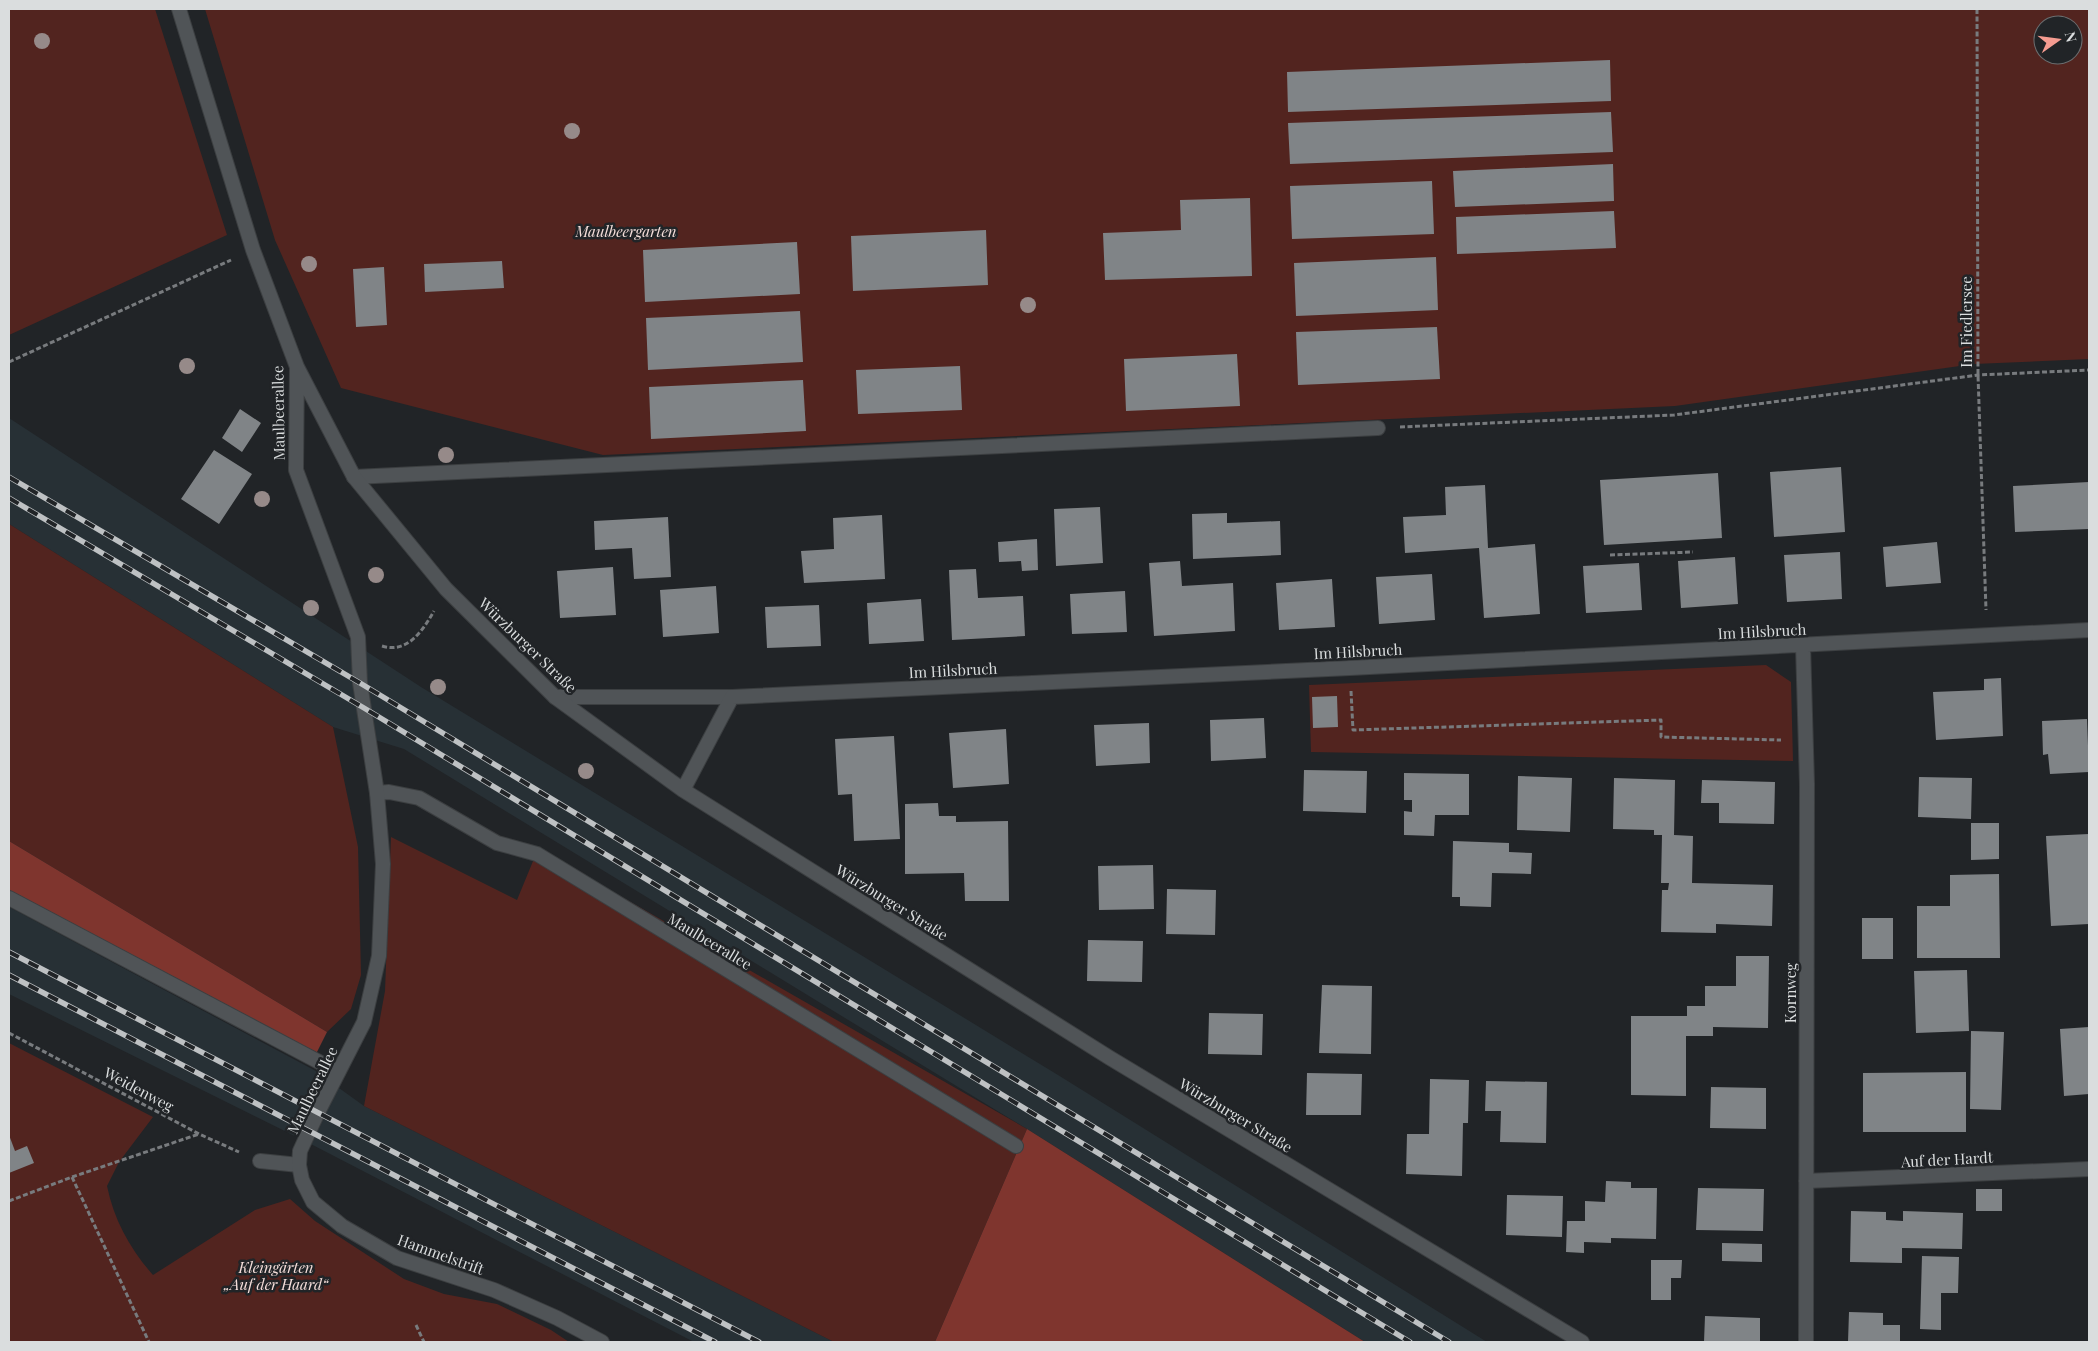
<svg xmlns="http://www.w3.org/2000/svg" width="2098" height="1351" viewBox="0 0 2098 1351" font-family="'Playfair Display',serif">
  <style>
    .built { fill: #273035 }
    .green { fill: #52241f; fill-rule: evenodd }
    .forest { fill: #7f352e }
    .building { fill: #808487 }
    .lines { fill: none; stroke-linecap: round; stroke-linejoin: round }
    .service-casing { stroke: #3c3f41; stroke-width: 16 }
    .minor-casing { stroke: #3c3f41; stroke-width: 16 }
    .path { stroke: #787b7e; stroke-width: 3; stroke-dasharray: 5 2.5; stroke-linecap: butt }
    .service { stroke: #505457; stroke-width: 14 }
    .minor { stroke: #505457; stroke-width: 14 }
    .rail-casing { stroke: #bec1c3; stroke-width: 5.5 }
    .rail { stroke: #212427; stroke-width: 4; stroke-dasharray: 11; stroke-linecap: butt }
    .tree { fill: #968a89 }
    .labels { text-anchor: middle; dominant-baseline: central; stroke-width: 5; stroke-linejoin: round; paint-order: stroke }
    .park-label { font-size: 15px; font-style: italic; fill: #f5deda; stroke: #212427 }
    .street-label { font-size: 15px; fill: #daddde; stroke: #212427 }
  </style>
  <rect width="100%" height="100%" fill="#212427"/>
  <path class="built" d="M9 418 421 687 1058 1075 1487 1342H1365L1027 1129 404 749 333 727 9 524Z
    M9 907 314 1070 364 1106 834 1342H694L305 1141 9 994Z"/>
  <path class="green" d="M9 9H155L227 235 9 335Z
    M205 9H2089V359L1974 364 1675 406 603 455 341 388 275 240ZM2043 25H2073V55H2043Z
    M9 524 333 727 358 847 361 975 351 1009 327 1032 9 841Z
    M1766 665 1791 682 1793 761 1311 752 1309 685Z
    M391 837 517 900 538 849 1027 1129 935 1342H834L364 1106 385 991Z
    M9 1043 153 1117 119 1162 107 1186C114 1220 130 1249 153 1275L255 1210 290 1199 315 1221 404 1279 444 1294 497 1304 551 1330 569 1342H9Z"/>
  <path class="forest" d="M9 841 327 1032 316 1054 9 890Z
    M1027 1129 1365 1342H935Z"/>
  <path class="building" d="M1610 60 1611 101 1288 112 1287 72Z
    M1611 112 1613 152 1290 164 1288 123Z
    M1613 164 1614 201 1455 207 1453 171Z
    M1432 181 1434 234 1292 239 1290 186Z
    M1250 198 1252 276 1105 280 1103 233 1181 230 1180 200Z
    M1614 211 1616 248 1457 254 1456 217Z
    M986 230 988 285 853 291 851 236Z
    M797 242 800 294 645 302 643 250Z
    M1436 257 1438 310 1296 316 1294 263Z
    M502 261 504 288 425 292 424 264Z
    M384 267 387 325 356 327 353 269Z
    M800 311 803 362 648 370 646 318Z
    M1437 327 1440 379 1298 385 1296 332Z
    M1237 354 1240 406 1126 411 1124 359Z
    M960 366 962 410 858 414 856 370Z
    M803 380 806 431 651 439 649 387Z
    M240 409 261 423 242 452 222 438Z
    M214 450 252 474 219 524 181 499Z
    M1841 467 1845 532 1774 537 1770 472Z
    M1718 473 1722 538 1604 545 1600 480Z
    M2089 482V529L2015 532 2013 486Z
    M1485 485 1488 548 1535 544 1540 614 1484 618 1479 548 1405 553 1403 517 1446 515 1445 487Z
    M1100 507 1103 563 1056 566 1054 509Z
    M1227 513V523L1280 521 1281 555 1193 559 1192 514Z
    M882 515 885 579 804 583 801 551 834 549 833 518Z
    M668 517 671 577 634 579 632 548 595 550 594 521Z
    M1037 539 1038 570 1022 571 1021 561 999 562 998 542Z
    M1937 542 1941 583 1886 587 1883 547Z
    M1840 552 1842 599 1787 602 1784 555Z
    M1735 557 1738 604 1681 608 1678 561Z
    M1180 561 1182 586 1233 583 1235 631 1154 636 1149 563Z
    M1639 563 1642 610 1586 613 1583 566Z
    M613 567 616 615 560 618 557 571Z
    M976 569 978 598 1023 596 1025 636 952 640 949 570Z
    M1432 574 1435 620 1379 624 1376 577Z
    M1332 579 1335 627 1279 630 1276 583Z
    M716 586 719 633 663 637 660 590Z
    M1125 591 1127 632 1072 634 1070 594Z
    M921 599 924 641 869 644 867 603Z
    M819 605 821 646 767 648 765 607Z
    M2001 678 2003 736 1936 740 1933 692 1984 690V679Z
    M1337 696 1338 727 1313 728 1312 697Z
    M1264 718 1266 758 1211 761 1210 720Z
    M2087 719 2089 772 2050 774 2048 754 2043 755 2042 721Z
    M1149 723 1150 763 1096 766 1094 725Z
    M1006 729 1009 784 953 788 949 733Z
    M894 736 900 839 854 841 852 794 838 795 835 739Z
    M1304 770 1367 771 1366 813 1303 811Z
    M1404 773 1469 774V815H1435L1434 836 1404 835V811L1412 812V800H1404Z
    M1518 776 1572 778 1570 832 1517 830Z
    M1919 777 1972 778 1971 819 1918 817Z
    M1614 778 1675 780 1674 835 1693 836 1692 883 1773 885 1772 926 1716 924V933L1661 932 1662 890H1668L1669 883H1661L1662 835H1654V830L1613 829Z
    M1702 780 1775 782 1774 824 1719 823V803H1701Z
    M938 803 939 816H956V822L1008 821 1009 901H965L964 873 905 874V804Z
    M1971 823H1999V859L1971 860Z
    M2089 834V924L2051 926 2046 836Z
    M1453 841 1509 843V852L1532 853 1531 874 1492 873 1491 907 1460 906V897H1452Z
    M1153 865 1154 909 1099 910 1098 866Z
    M1999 874 2000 958H1917V906H1950V875Z
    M1167 889 1216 890 1215 935 1166 934Z
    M1862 918H1893V959H1862Z
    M1088 940 1143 941 1142 982 1087 981Z
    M1736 956H1769L1768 1028 1713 1027V1036H1686V1096L1631 1095V1016H1687V1006H1705V986H1736Z
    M1967 970 1969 1031 1916 1033 1914 971Z
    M1322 985 1372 986 1371 1054 1319 1053Z
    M1209 1013 1263 1014 1262 1055 1208 1054Z
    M2089 1027V1094L2064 1096 2060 1029Z
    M1971 1031 2004 1032 2001 1110 1970 1109Z
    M1966 1072V1132H1863V1073Z
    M1307 1073 1362 1074 1361 1115H1306Z
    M1430 1079 1469 1080 1468 1123H1463L1462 1176 1406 1174 1407 1134H1429Z
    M1486 1081 1547 1082 1546 1143 1500 1142 1501 1111H1485Z
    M1711 1087 1766 1088V1129L1710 1128Z
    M9 1135 15 1151 27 1146 34 1163 9 1173Z
    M1606 1181 1631 1182V1188H1657L1656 1239 1611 1238V1243L1584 1242V1253L1566 1252 1567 1221H1585V1201L1605 1202Z
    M1698 1188 1764 1189 1763 1231 1696 1230Z
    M1976 1189H2002V1211H1976Z
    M1507 1195 1563 1196 1562 1237 1506 1235Z
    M1851 1211 1886 1212V1220L1903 1221V1211L1963 1213 1962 1249 1902 1248V1263L1850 1262Z
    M1722 1243 1762 1244V1262L1722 1261Z
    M1922 1256 1959 1257 1958 1293H1941V1330L1920 1329Z
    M1651 1260H1682L1681 1278H1671V1300H1651Z
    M1849 1312 1883 1313V1325H1900V1342H1848Z
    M1705 1316 1760 1318V1342H1704Z"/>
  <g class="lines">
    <defs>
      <path id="service" d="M354 477 1378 428
        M555 697H732
        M377 793 389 792 419 798 497 843 537 854 1016 1146
        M9 898 338 1072
        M260 1161 299 1165"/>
      <path id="minor" d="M179 9 253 250 297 367 296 470 358 637 360 683 377 793 383 864 379 956 364 1022 318 1112 300 1151 299 1165 302 1180 313 1202 342 1226 397 1258 494 1290 557 1318 602 1342
        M297 367 354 477 446 589 555 697 683 790 1110 1058 1582 1342
        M1803 645 1807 784 1806 1342
        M683 790 732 697 1350 668 2089 630
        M1806 1181 2089 1169"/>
    </defs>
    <use href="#service" class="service-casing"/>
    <use href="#minor" class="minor-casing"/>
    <path class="path" d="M1977 9 1978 375 1986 610
      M9 362 231 260
      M1400 427 1674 415 1978 375 2089 370
      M1610 555 1693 552
      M382 646C408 654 423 630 434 611
      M1351 691 1353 730 1661 720V737L1781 740
      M9 1033 199 1134 239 1152
      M72 1177 149 1342
      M9 1201 72 1177 199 1134
      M416 1325 424 1342"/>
    <use href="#service" class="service"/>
    <use href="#minor" class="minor"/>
    <defs>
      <path id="rail" d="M9 477 360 683 1449 1342
        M9 498 364 708 1410 1342
        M9 952 759 1342
        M9 975 715 1342"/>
    </defs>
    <use href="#rail" class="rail-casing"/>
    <use href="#rail" class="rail"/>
  </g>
  <g class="tree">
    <circle cx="42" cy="41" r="8"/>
    <circle cx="572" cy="131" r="8"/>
    <circle cx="309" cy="264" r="8"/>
    <circle cx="1028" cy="305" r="8"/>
    <circle cx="187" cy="366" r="8"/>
    <circle cx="446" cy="455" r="8"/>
    <circle cx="262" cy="499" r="8"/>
    <circle cx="376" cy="575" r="8"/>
    <circle cx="311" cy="608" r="8"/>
    <circle cx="438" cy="687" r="8"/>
    <circle cx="586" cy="771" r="8"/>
  </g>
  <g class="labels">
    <g class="park-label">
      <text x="626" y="231">Maulbeergarten</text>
      <text x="276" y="1267">Kleingärten<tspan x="276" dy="17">„Auf der Haard“</tspan></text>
    </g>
    <g class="street-label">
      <text transform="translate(1966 322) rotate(-90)">Im Fiedlersee</text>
      <text transform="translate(278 413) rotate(-91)">Maulbeerallee</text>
      <text transform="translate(1762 631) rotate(-3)">Im Hilsbruch</text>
      <text transform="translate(528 645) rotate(44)">Würzburger Straße</text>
      <text transform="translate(1358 651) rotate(-3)">Im Hilsbruch</text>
      <text transform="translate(953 670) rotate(-3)">Im Hilsbruch</text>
      <text transform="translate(892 902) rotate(32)">Würzburger Straße</text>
      <text transform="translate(710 941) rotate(31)">Maulbeerallee</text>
      <text transform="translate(1790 993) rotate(-90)">Kornweg</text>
      <text transform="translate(139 1089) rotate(28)">Weidenweg</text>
      <text transform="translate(312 1090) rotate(-64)">Maulbeerallee</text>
      <text transform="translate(1236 1115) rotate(31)">Würzburger Straße</text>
      <text transform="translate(1947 1159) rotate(-3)">Auf der Hardt</text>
      <text transform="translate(441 1254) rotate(20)">Hammelstrift</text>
    </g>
  </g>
  <rect width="2098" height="1351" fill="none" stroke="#daddde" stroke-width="20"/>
  <g transform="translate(2058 40) rotate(76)"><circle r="24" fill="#212427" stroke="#6b6e70"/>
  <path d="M0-4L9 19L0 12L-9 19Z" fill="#f59c91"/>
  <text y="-8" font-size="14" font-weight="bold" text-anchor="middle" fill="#daddde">N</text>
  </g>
</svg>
